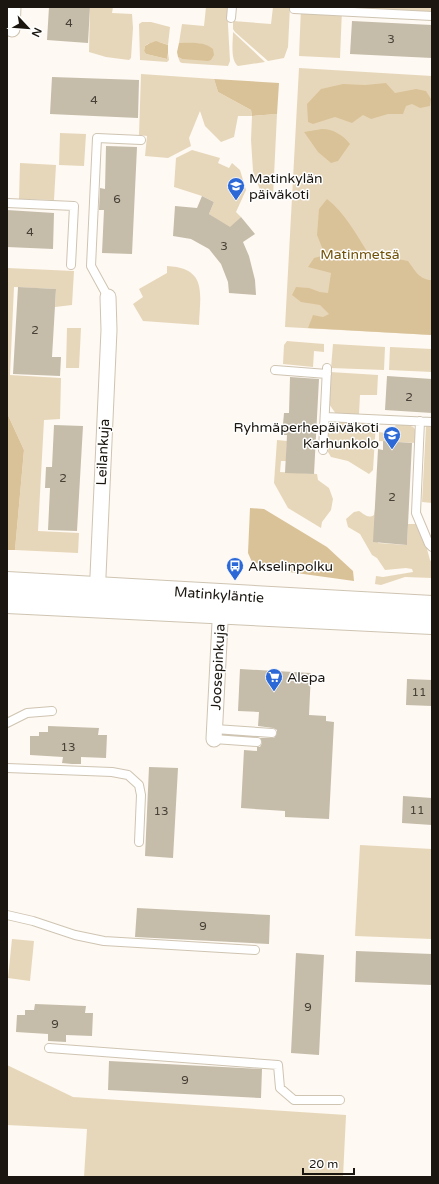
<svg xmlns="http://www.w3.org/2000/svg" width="439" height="1184" viewBox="0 0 439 1184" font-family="'Varela Round',sans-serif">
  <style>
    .green { fill: #e7d7ba }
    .forest { fill: #dac298 }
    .building { fill: #c6bcaa }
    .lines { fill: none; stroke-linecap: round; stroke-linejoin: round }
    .service-casing { stroke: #cfc4b2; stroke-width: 10 }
    .minor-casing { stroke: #cfc4b2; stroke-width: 17 }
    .secondary-casing { stroke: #cfc4b2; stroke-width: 24 }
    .service { stroke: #fff; stroke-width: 8 }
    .minor { stroke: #fff; stroke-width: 15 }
    .secondary { stroke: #fff; stroke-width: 22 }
    .labels { text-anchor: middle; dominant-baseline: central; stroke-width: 3; stroke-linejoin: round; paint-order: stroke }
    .number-label { font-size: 12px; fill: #464036 }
    .poi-label { font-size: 14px; fill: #1b1710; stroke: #fff; text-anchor: start }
    .park-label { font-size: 14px; fill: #725209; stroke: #fff }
    .street-label { font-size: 14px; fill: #1b1710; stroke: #fff }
  </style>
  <rect width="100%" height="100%" fill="#fef9f2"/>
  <path class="green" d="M90 7H113L112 13 132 14 133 28 131 58 129 60 106 57 89 52Z
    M206 7H227L230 61 228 66 182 63 180 62 178 57 182 59 201 43H179L182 24 204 26Z
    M273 7H290L288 47 284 58 268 61 235 32 233 29V21L271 24Z
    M301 7H432V13L342 9 340 58 299 56Z
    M142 22H151L170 27 168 45C159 42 153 40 145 46L144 51 146 54 167 59 168 53 169 60 167 62 140 60 139 24Z
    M233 32 265 62 238 66C230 60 233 42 233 32Z
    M299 68 432 76V335L285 327Z
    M141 74 214 79 218 92 251 110 252 116 277 114 273 197 263 198 253 171 251 140 252 116H238L234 137 221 142 205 126 200 111 189 138 191 146 168 158 145 156 147 136 139 135Z
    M60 133 86 134 84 166 59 165Z
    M192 150 220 158 218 163 229 168 232 163 240 170 246 190 236 212 241 217 230 228 209 214 214 202 202 196 174 187 176 158Z
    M20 163 56 165 54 200 19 199Z
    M167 266C208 268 200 294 199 325L143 321 133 304 143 297 139 289 167 273Z
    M7 268 74 271 72 305 55 307 56 289 14 287 10 375 61 378 60 419 44 420 38 531 79 533 78 553 15 550 24 450 7 413Z
    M67 328H81L79 368H66Z
    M287 341 324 344V352L314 351 313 367 283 364 284 345Z
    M333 344 385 347 384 370 331 368Z
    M390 347 432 349V372L389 370Z
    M330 372 378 375 377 395H360L359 414H336L329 404Z
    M329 420 376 422 373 470 369 474 348 461 331 457 328 452Z
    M396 423C414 427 417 423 416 443L379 441V432L385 433 386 429 395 427Z
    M426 426H432V503L422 502Z
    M277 440 287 441 286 461H281L280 472 317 474 318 480 329 488 333 499 331 510 322 522 321 528 288 508 274 483Z
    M375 510 378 543 407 545 408 524H419L424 538 430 560 432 562V578L405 577 381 585 375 584 376 576 383 577 413 572 412 569 406 568 385 570 377 558 372 555 360 534 348 527 346 519 354 512 359 511C364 514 368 519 374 515Z
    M360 845 432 849V939L355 936Z
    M12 939 34 941 30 981 8 978Z
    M7 1065 73 1097 346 1115 343 1177H84L87 1129 7 1125Z"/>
  <path class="forest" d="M156 41 168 45V53L167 59 146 54 144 51 145 46 150 43Z
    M179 43C190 43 204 41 213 49L214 55 211 60 208 61 182 59 178 57 177 52Z
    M214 79 279 83 277 114 252 116 251 110 218 92Z
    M386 83 395 93 416 89 426 91 431 99 430 106 420 108 412 104 406 106 403 114H388L371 119 363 115 352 123 335 117 313 124 308 122 307 104 321 89 343 84 365 85Z
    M322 129C333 129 343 135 350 144L338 161 331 163 318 152 304 132Z
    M327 199C345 213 356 234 368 253L408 261C415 270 419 280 432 280V335L308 328 313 315 323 317 329 314 320 305 301 302 292 295 296 287 309 288 320 292 328 293 331 273 308 267 314 258 325 255 317 235 319 209Z
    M7 413 24 450 15 550H7Z
    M250 508 264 509 327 547 353 571 354 581 289 572 252 562 248 553Z"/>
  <path class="building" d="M49 7H90L88 43 47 40Z
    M352 21 432 25V58L350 54Z
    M52 77 139 80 138 118 50 114Z
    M106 146 137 147 132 254 102 253 104 210H99L100 188 105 189Z
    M202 196 214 202 209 214 230 227 241 217 255 234 243 242 249 256 255 280 256 295 229 293 228 282 221 264 209 249 191 239 173 236 175 206 197 208Z
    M7 210 54 213 53 249 7 247Z
    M18 287 56 289 52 357H61L60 376 13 374Z
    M387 376 432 379V413L385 410Z
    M290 377 319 379 314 474 285 473 287 435H282L284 413H289Z
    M54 425 83 426 77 531 48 530 50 488H45L46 467H52Z
    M383 441 412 443 407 545 373 542 378 449 383 450Z
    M240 669 311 673 309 715 326 716V721L334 722 329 819 285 817V811L241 808 244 750 257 751V747H260L262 743 260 738H274L277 733V730L273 728 258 726 259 712 238 711Z
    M407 679 432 680V706L406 705Z
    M48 726 99 728 98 735H107L106 758 81 757V764H72L62 763 63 757 30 755V736H39V732H48Z
    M149 767 178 768 173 858 145 856Z
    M403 796 432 798V825L402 823Z
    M137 908 270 915 269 944 135 937Z
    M356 951 432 954V985L355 982Z
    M296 953 324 955 319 1055 291 1053Z
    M35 1004 86 1006 85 1013H93L92 1036 66 1035V1042L48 1041V1034L16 1032 17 1015H25V1010H34Z
    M109 1061 262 1069 261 1098 108 1090Z"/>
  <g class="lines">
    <defs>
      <path id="service" d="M294 9 432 16
        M231 18 232 7
        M7 203 74 206 71 265
        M108 297 91 266 97 138 141 140
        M275 370 327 374
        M325 417 432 422
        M420 421 416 513 429 544 432 547
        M323 450 327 368
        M7 723 27 713 52 711
        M215 729 272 733
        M214 739 257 742
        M7 768 112 772 128 775 139 785 141 795 139 842
        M7 915 33 921 75 935 104 941 255 950
        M49 1048 278 1065 280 1088 294 1100H340"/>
      <path id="minor" d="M12 29 13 7
        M97 598 109 330 108 297
        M214 739 221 603"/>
      <path id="secondary" d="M7 583 432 607
        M7 602 432 623"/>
    </defs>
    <use href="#service" class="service-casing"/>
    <use href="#minor" class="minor-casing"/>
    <use href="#secondary" class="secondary-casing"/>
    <use href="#service" class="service"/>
    <use href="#minor" class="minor"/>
    <use href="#secondary" class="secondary"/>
  </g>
  <defs>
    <symbol id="school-pin" viewBox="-11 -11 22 30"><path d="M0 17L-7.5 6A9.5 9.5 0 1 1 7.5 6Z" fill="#2c69d6" stroke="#fff"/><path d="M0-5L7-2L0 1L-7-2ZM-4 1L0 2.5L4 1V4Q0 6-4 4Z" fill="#fff"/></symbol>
    <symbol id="bus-pin" viewBox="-11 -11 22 30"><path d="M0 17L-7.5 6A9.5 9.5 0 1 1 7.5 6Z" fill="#2c69d6" stroke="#fff"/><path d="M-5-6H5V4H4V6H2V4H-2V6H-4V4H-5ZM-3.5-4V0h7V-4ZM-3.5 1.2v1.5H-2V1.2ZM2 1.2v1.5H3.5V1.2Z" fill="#fff"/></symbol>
    <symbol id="supermarket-pin" viewBox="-11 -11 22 30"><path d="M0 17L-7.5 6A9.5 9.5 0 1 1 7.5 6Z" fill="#2c69d6" stroke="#fff"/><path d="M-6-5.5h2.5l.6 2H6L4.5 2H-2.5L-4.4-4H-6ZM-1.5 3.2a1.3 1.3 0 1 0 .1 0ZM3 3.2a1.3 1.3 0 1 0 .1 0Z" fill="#fff"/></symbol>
  </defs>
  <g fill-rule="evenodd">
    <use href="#school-pin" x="226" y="176" width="20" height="27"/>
    <use href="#school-pin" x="382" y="425" width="20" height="27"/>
    <use href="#bus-pin" x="225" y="556" width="20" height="27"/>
    <use href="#supermarket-pin" x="264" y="667" width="20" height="27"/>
  </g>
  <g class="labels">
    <g class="number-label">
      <text x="69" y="23">4</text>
      <text x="391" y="39">3</text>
      <text x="94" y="100">4</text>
      <text x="117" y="199">6</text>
      <text x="30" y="232">4</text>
      <text x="224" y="246">3</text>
      <text x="35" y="330">2</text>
      <text x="409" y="397">2</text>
      <text x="63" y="478">2</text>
      <text x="392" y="497">2</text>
      <text x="419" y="692">11</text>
      <text x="68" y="747">13</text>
      <text x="417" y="810">11</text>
      <text x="161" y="811">13</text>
      <text x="203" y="926">9</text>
      <text x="308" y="1007">9</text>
      <text x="55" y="1024">9</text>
      <text x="185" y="1080">9</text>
    </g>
    <g class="poi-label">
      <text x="249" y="178">Matinkylän<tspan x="249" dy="16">päiväkoti</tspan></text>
      <text x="379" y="427" text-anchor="end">Ryhmäperhepäiväkoti<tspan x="379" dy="16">Karhunkolo</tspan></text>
      <text x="248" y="566">Akselinpolku</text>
      <text x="287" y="677">Alepa</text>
    </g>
    <g class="park-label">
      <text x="360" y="254">Matinmetsä</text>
    </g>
    <g class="street-label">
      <text transform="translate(103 452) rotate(-87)">Leilankuja</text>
      <text transform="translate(219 595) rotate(4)">Matinkyläntie</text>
      <text transform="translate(218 667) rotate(-87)">Joosepinkuja</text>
    </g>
  </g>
  <rect width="439" height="1184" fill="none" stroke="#1b1710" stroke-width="16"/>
  <g transform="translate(28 28) rotate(116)" stroke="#ffffff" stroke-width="3" paint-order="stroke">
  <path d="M0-3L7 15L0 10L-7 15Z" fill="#1b1710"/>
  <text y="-6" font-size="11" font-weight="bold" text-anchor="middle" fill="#1b1710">N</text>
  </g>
  <path d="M303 1168v6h51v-6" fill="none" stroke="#1b1710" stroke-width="2"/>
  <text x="309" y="1168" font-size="12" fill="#1b1710" stroke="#ffffff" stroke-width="3" paint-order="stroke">20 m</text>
</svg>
